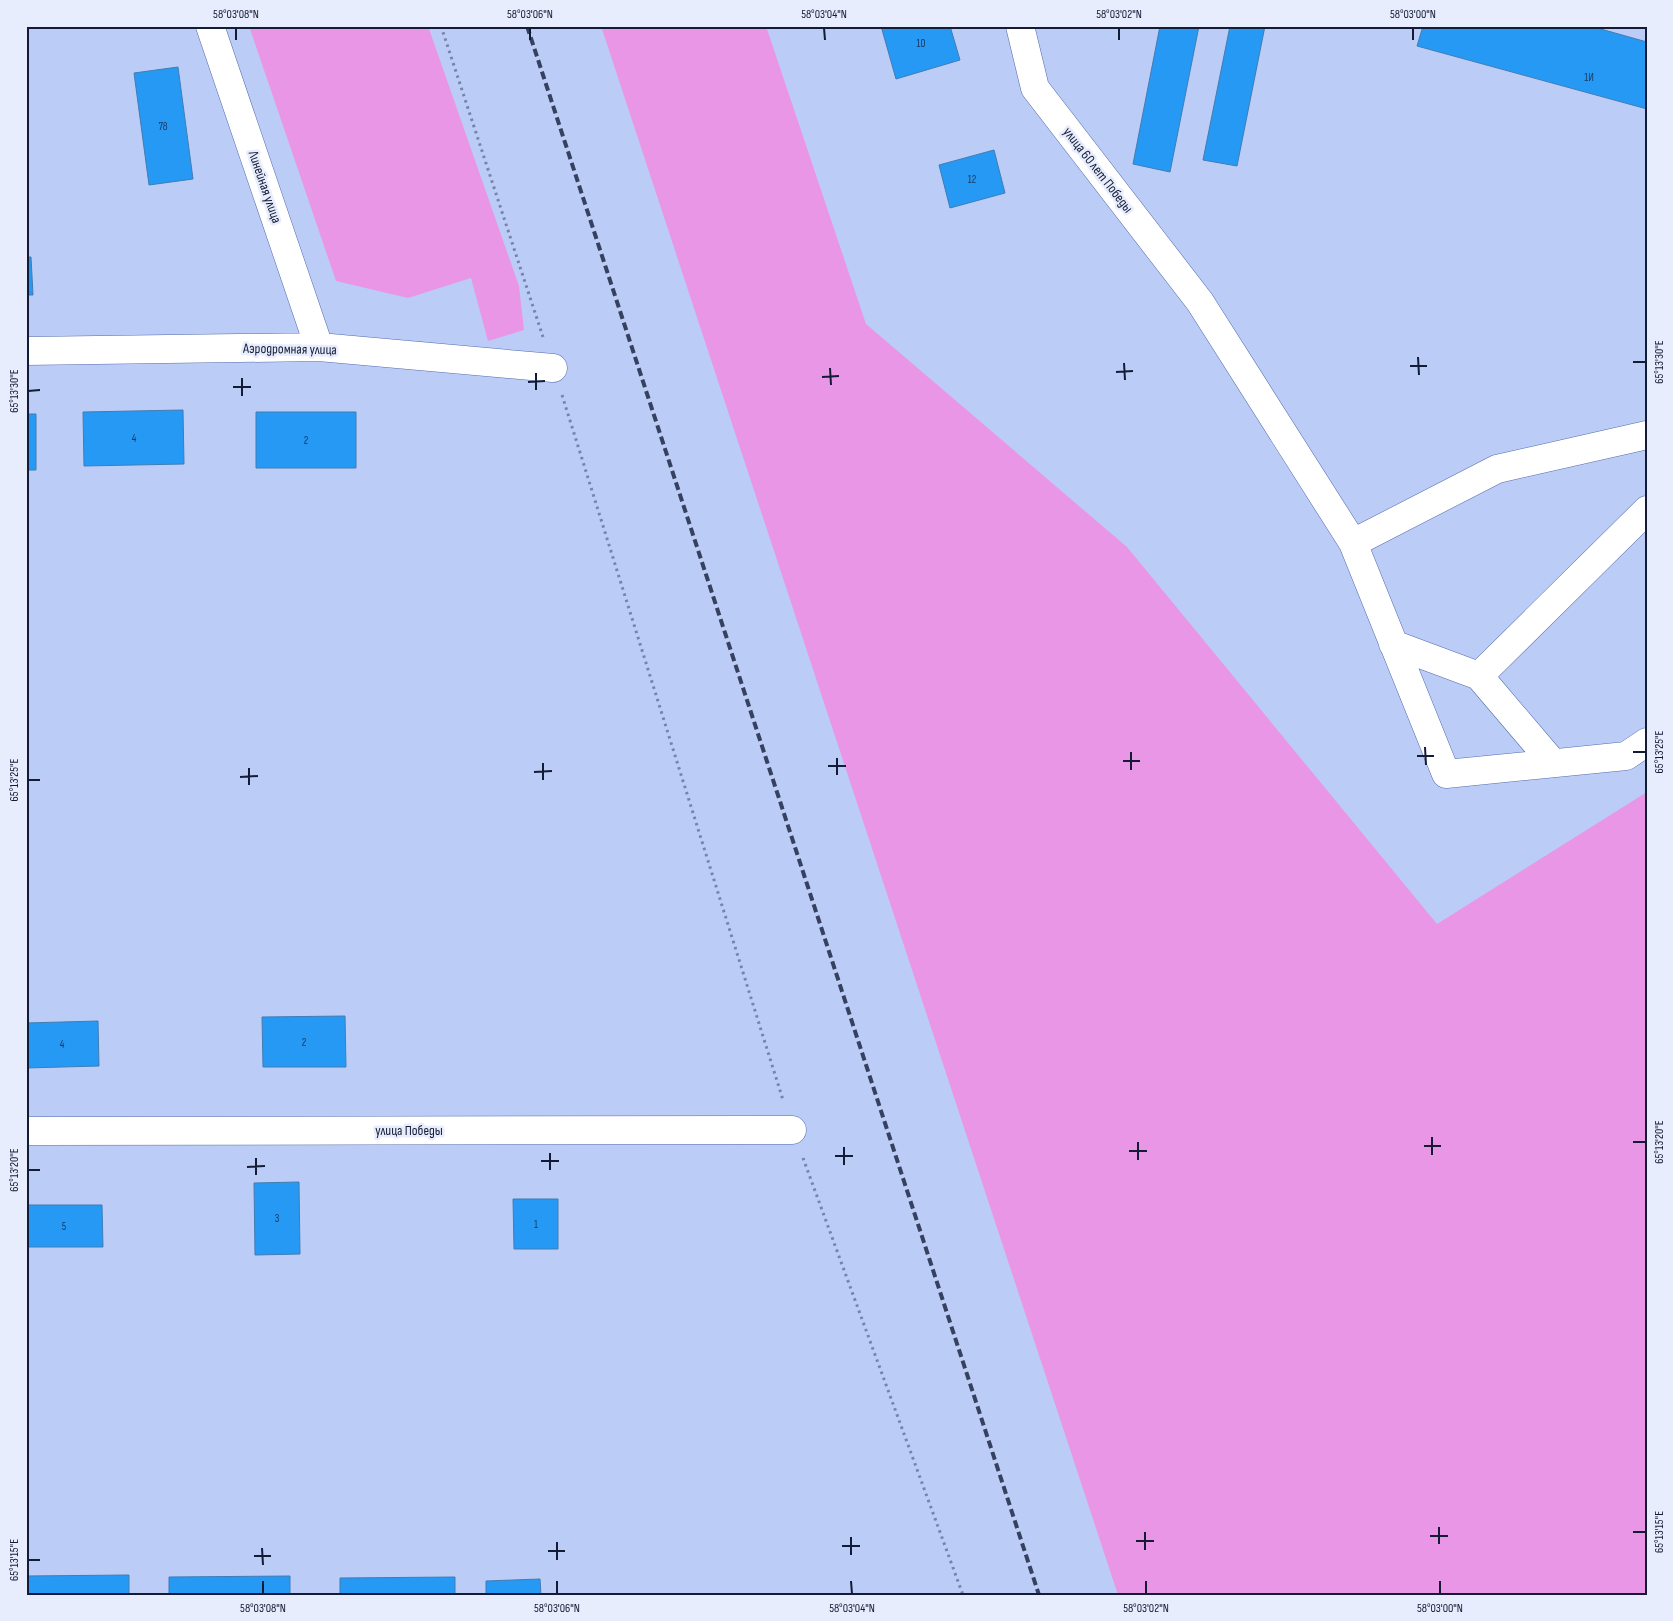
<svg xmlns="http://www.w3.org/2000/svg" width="1673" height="1621" viewBox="0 0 1673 1621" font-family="'Sofia Sans Condensed',sans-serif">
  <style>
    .green { fill: #ea96e7 }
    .building { fill: #2699f5; stroke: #417db4 }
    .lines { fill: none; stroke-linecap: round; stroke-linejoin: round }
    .minor-casing { stroke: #556cad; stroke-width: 29 }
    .path { stroke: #7684a8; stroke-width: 3; stroke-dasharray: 2.5 4; stroke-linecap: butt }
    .minor { stroke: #fff; stroke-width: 28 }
    .rail { stroke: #36405f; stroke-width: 4; stroke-dasharray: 8 4; stroke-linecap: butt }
    .ticks { fill: none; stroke: #131b36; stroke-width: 2 }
    .labels { text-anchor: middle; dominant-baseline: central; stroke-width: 5; stroke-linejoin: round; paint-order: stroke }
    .number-label { font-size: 11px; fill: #183a66 }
    .street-label { font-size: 14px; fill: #131b36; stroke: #e7edfc }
    .neatline { fill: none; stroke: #131b36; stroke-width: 2 }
    .ticks-label { font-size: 12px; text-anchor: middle; fill: #131b36 }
  </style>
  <rect width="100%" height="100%" fill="#bbccf7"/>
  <path class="green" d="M249 26H428L519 286 524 330 488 341 471 278 408 298 336 281Z
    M601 26H766L866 324 1127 547 1437 924 1647 792V1595H1118Z"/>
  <path class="building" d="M881 26H950L960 60 896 79Z
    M1160 26H1199L1170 172 1133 164Z
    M1230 26H1265L1237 166 1203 160Z
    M1423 26H1590L1647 42V109L1417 46Z
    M178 67 193 179 149 185 134 73Z
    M994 150 1005 193 950 208 939 165Z
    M26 257H31L33 295H26Z
    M183 410 184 464 84 466 83 412Z
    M256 412H356V468H256Z
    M26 414H36V470H26Z
    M345 1016 346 1067H263L262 1017Z
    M98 1021 99 1066 26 1068V1023Z
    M299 1182 300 1254 255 1255 254 1183Z
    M513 1199H558V1249H514Z
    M26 1205H102L103 1247H26Z
    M129 1575V1595H26V1576Z
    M290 1576V1595H169V1577Z
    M455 1577V1595H340V1578Z
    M540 1579 541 1595H486V1581Z"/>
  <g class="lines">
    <defs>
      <path id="minor" d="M210 26 319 347
        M1020 26 1035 88 1200 302 1353 543 1497 469 1647 435
        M26 351 319 347 553 368
        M1353 543 1446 774 1626 756 1647 742
        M1393 644 1479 676 1553 763
        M1479 676 1647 510
        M26 1131 792 1130"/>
    </defs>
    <use href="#minor" class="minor-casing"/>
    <path class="path" d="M441 26 543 337
      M562 395 783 1100
      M803 1158 963 1595"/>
    <use href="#minor" class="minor"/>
    <path class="rail" d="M527 26 1039 1595"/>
  </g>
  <path class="ticks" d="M236 28V40M530 28V40M824 28 825 40M1119 28V40M1413 28V40M1418 357 1419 375M1633 362H1646M1124 363 1125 380M1410 366H1427M830 368 831 385M1116 372 1133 371M536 373V390M822 377 839 376M242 378V396M528 382 545 381M233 387H251M28 391 40 390M1425 747 1426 765M1131 752V770M1633 752H1646M1417 756H1434M837 758V775M1123 761H1140M543 763V780M828 766H846M249 768V785M534 772 552 771M240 777 258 776M28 780H40M1432 1137V1155M1138 1142V1160M1633 1142H1646M1424 1146H1441M844 1147V1165M1129 1151H1147M550 1153V1170M835 1156H853M256 1158V1175M541 1161H559M247 1167 265 1166M28 1170H40M1439 1527V1544M1145 1532V1550M1633 1532H1646M1430 1536H1448M851 1537V1555M1136 1541H1154M557 1542V1560M842 1546H860M262 1548 263 1565M548 1551H565M254 1556H271M28 1560H40M263 1581V1594M557 1581V1594M851 1581 852 1594M1146 1581V1594M1440 1581V1594"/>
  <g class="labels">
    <g class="number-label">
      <text x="921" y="43">10</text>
      <text x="1589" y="77">1И</text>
      <text x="163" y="126">78</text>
      <text x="972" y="179">12</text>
      <text x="134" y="438">4</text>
      <text x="306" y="440">2</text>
      <text x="304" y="1042">2</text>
      <text x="62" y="1044">4</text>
      <text x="277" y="1218">3</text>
      <text x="536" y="1224">1</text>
      <text x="64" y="1226">5</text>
    </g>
    <g class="street-label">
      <text transform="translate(1098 170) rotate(52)">улица 60 лет Победы</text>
      <text transform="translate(265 187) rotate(71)">Линейная улица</text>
      <text transform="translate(290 349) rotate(1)">Аэродромная улица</text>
      <text x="409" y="1130">улица Победы</text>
    </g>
  </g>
  <rect width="1673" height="1621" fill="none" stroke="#e7edfc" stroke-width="55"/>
  <rect x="28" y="28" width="1618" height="1566" class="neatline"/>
  <g class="ticks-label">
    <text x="236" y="18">58°03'08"N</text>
    <text x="530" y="18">58°03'06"N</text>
    <text x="824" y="18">58°03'04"N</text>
    <text x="1119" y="18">58°03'02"N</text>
    <text x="1413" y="18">58°03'00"N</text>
    <text transform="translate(1659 362) rotate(-90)" y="4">65°13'30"E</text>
    <text transform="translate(14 391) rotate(-90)" y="4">65°13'30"E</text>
    <text transform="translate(1659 752) rotate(-90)" y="4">65°13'25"E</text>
    <text transform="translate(14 780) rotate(-90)" y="4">65°13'25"E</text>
    <text transform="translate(1659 1142) rotate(-90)" y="4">65°13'20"E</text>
    <text transform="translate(14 1170) rotate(-90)" y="4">65°13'20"E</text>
    <text transform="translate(1659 1532) rotate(-90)" y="4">65°13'15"E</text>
    <text transform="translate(14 1560) rotate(-90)" y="4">65°13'15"E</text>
    <text x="263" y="1612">58°03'08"N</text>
    <text x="557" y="1612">58°03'06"N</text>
    <text x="852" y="1612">58°03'04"N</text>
    <text x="1146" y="1612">58°03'02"N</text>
    <text x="1440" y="1612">58°03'00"N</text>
  </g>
</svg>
